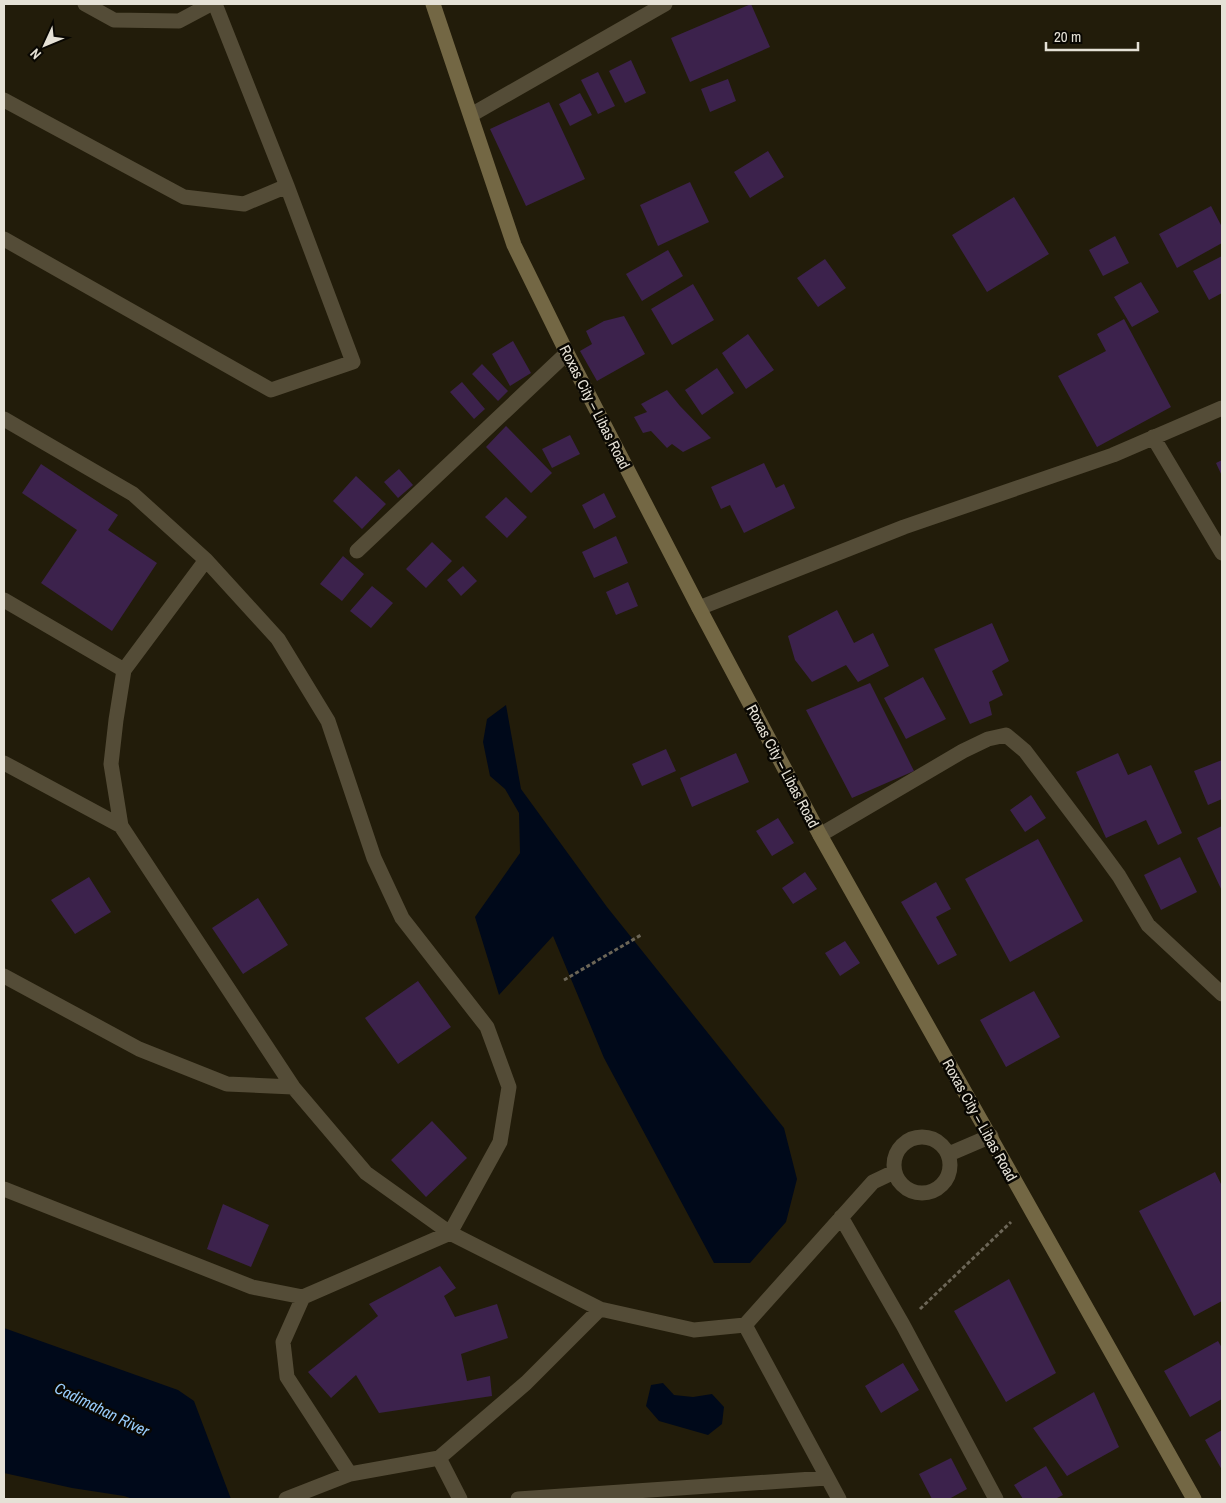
<svg xmlns="http://www.w3.org/2000/svg" width="1226" height="1503" viewBox="0 0 1226 1503" font-family="'Archivo Narrow',sans-serif">
  <style>
    .water { fill: #00091a }
    .building { fill: #3c224c }
    .lines { fill: none; stroke-linecap: round; stroke-linejoin: round }
    .path { stroke: #6c6657; stroke-width: 3; stroke-dasharray: 4 2.5; stroke-linecap: butt }
    .minor { stroke: #544c37; stroke-width: 15 }
    .secondary { stroke: #736744; stroke-width: 15 }
    .labels { text-anchor: middle; dominant-baseline: central; stroke-width: 5; stroke-linejoin: round; paint-order: stroke }
    .street-label { font-size: 15px; fill: #e5e1d6; stroke: #090702 }
    .water-label { font-size: 16px; font-style: italic; fill: #99cdfc; stroke: #090702 }
  </style>
  <rect width="100%" height="100%" fill="#221c0a"/>
  <path class="water" d="M506 705 521 789 607 907 784 1128 797 1179 786 1222 750 1263H714L604 1058 553 936 499 995 475 917 520 853 519 813 505 789 490 776 483 742 487 719Z
    M4 1328 178 1390 194 1401 231 1499H133L124 1496 72 1488 4 1473Z
    M663 1383 674 1395 693 1397 712 1394 724 1407 722 1424 708 1435 659 1421 646 1406 651 1385Z"/>
  <path class="building" d="M751 4 770 47 690 82 671 38Z
    M631 60 646 93 625 103 609 71Z
    M598 72 615 106 598 114 581 80Z
    M728 79 736 101 710 112 701 89Z
    M580 93 592 115 570 126 559 104Z
    M549 102 585 179 526 206 490 129Z
    M768 151 784 177 750 198 734 172Z
    M690 182 709 222 658 246 640 205Z
    M1014 197 1049 254 987 292 952 235Z
    M1211 206 1222 227V243L1177 268 1159 234Z
    M1115 236 1129 263 1103 276 1089 250Z
    M668 250 683 276 642 301 626 274Z
    M1222 256V293L1209 300 1193 271Z
    M825 259 846 288 818 307 797 278Z
    M1141 282 1159 312 1132 327 1114 297Z
    M693 284 714 320 672 345 651 309Z
    M624 316 645 354 597 381 580 351 592 344 586 331 604 321Z
    M1124 319 1171 407 1097 447 1058 376 1106 351 1097 334Z
    M748 334 774 370 746 389 722 353Z
    M513 341 531 373 510 386 492 354Z
    M482 364 508 391 498 401 472 374Z
    M717 368 734 393 702 415 685 390Z
    M462 382 485 409 474 419 450 392Z
    M667 390 680 406 711 438 683 452 672 444 667 448 651 431 643 433 634 417 647 412 641 404Z
    M506 426 552 473 531 493 486 447Z
    M570 435 580 454 552 468 542 449Z
    M1222 460V476L1216 463Z
    M764 463 776 488 784 484 795 508 744 533 730 505 721 509 711 487Z
    M41 464 118 515 108 530 157 563 112 631 41 583 77 530 22 493Z
    M399 469 413 485 398 498 384 482Z
    M356 476 386 504 362 529 333 501Z
    M604 493 616 517 594 529 582 505Z
    M506 497 527 517 507 538 485 517Z
    M616 536 628 563 594 578 582 552Z
    M432 542 452 561 426 588 406 569Z
    M343 556 364 574 342 601 320 584Z
    M463 566 477 581 461 596 447 580Z
    M628 582 638 606 616 615 606 592Z
    M372 586 393 603 371 628 350 611Z
    M837 610 854 643 873 633 889 666 858 682 846 665 812 682 795 660 788 636Z
    M992 623 1009 661 992 671 1003 695 989 702 992 715 970 724 934 649Z
    M923 677 946 719 906 739 884 698Z
    M870 683 914 771 852 798 806 710Z
    M666 749 676 771 642 786 632 764Z
    M736 753 749 782 692 807 680 778Z
    M1118 753 1128 775 1151 765 1182 833 1158 845 1146 820 1106 838 1076 772Z
    M1222 760V799L1208 805 1194 771Z
    M1031 795 1046 818 1025 832 1010 810Z
    M778 818 794 843 772 856 756 831Z
    M1222 826V891L1197 838Z
    M1038 839 1083 921 1010 962 965 879Z
    M1180 857 1197 892 1161 910 1144 875Z
    M805 872 817 889 793 904 782 888Z
    M89 877 111 912 75 934 51 900Z
    M936 882 951 909 936 917 957 955 938 965 901 902Z
    M258 898 288 945 243 974 212 928Z
    M845 941 860 963 840 976 825 953Z
    M418 981 451 1027 398 1064 365 1018Z
    M1034 991 1060 1037 1006 1067 980 1020Z
    M432 1121 467 1158 426 1197 391 1160Z
    M1215 1172 1222 1186V1301L1194 1316 1139 1211Z
    M223 1204 269 1225 251 1267 207 1249Z
    M440 1266 456 1288 444 1296 455 1317 497 1304 508 1338 461 1354 467 1381 490 1376 492 1396 379 1413 356 1375 331 1398 308 1372 378 1316 369 1304Z
    M1009 1279 1056 1373 1006 1402 954 1311Z
    M1218 1341 1222 1348V1399L1190 1417 1164 1371Z
    M903 1363 919 1390 881 1413 865 1386Z
    M1094 1392 1119 1447 1067 1476 1033 1428Z
    M1222 1430V1470L1205 1440Z
    M951 1458 967 1489 949 1499H932L919 1474Z
    M1046 1466 1063 1495 1055 1499H1023L1014 1485Z"/>
  <g class="lines">
    <path class="path" d="M564 980 641 935
      M920 1309 1011 1222"/>
    <path class="minor" d="M85 4 114 20 179 21 211 4
      M4 100 184 197 244 204 287 186
      M471 115 665 4
      M4 239 271 390 353 362 287 186 215 4
      M4 419 133 494 206 560 278 639 328 721 374 858 402 918 487 1027 509 1087 500 1142 450 1233 303 1297 252 1287 4 1189
      M1153 437 1222 553
      M357 551 567 353
      M206 560 124 670 116 720 111 764 121 826 293 1087 366 1173 450 1233 600 1309 694 1330 745 1325 873 1182 894 1172
      M4 600 124 670
      M699 608 904 527 1113 455 1222 408
      M4 763 121 826
      M820 835 963 751 988 739 1006 735 1025 751 1100 850 1119 876 1148 925 1222 994
      M4 976 139 1049 227 1084 293 1087
      M894 1165a28 28 0 1 1 56 0a28 28 0 1 1-56 0Z
      M949 1154 991 1136
      M841 1217 903 1325 996 1499
      M303 1297 283 1342 287 1377 350 1474
      M745 1325 839 1499
      M439 1458 460 1499
      M286 1499 350 1474 439 1458 526 1383 600 1309
      M518 1499 827 1478"/>
    <path class="secondary" d="M433 4 514 245 567 353 699 608 820 835 1194 1499"/>
  </g>
  <g class="labels">
    <g class="street-label">
      <text transform="translate(595 407) rotate(63)">Roxas City – Libas Road</text>
      <text transform="translate(783 766) rotate(62)">Roxas City – Libas Road</text>
      <text transform="translate(980 1120) rotate(61)">Roxas City – Libas Road</text>
    </g>
    <g class="water-label">
      <text transform="translate(102 1409) rotate(26)">Cadimahan River</text>
    </g>
  </g>
  <rect width="1226" height="1503" fill="none" stroke="#e5e1d6" stroke-width="10"/>
  <g transform="translate(45 45) rotate(226)" stroke="#090702" stroke-width="4" paint-order="stroke">
  <path d="M0-4L9 19L0 12L-9 19Z" fill="#e5e1d6"/>
  <text y="-8" font-size="14" font-weight="bold" text-anchor="middle" fill="#e5e1d6">N</text>
  </g>
  <path d="M1046 42v8h92v-8" fill="none" stroke="#e5e1d6" stroke-width="2.5"/>
  <text x="1054" y="42" font-size="15" fill="#e5e1d6" stroke="#090702" stroke-width="4" paint-order="stroke">20 m</text>
</svg>
